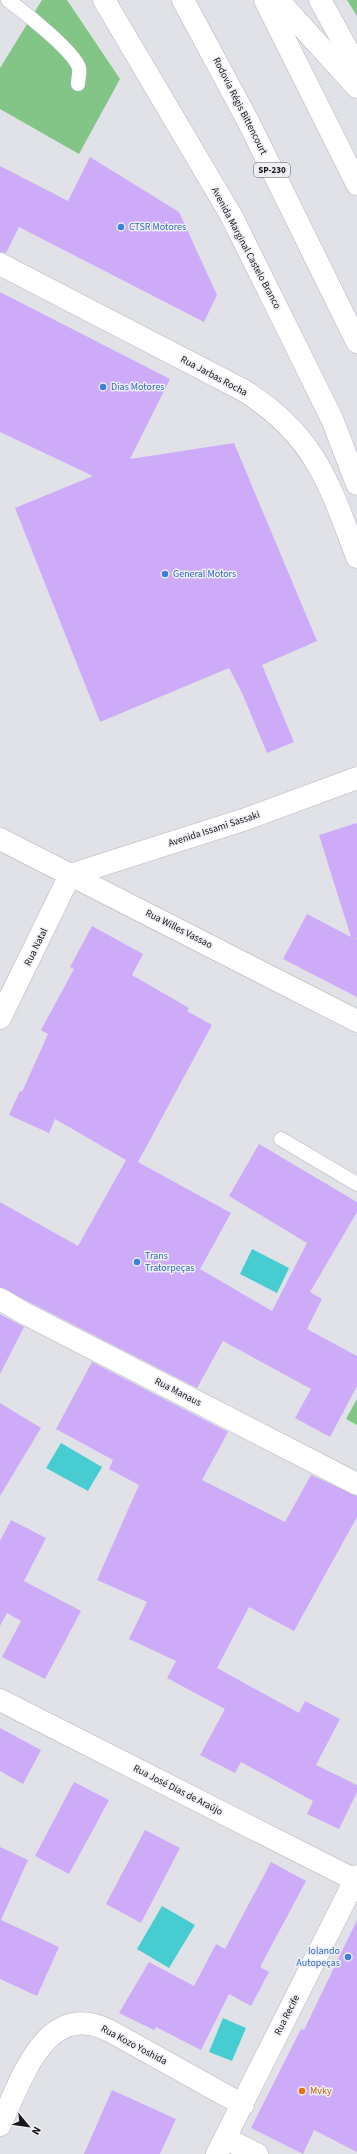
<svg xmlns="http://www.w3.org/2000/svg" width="357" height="2154" viewBox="0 0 357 2154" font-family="'Source Sans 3',sans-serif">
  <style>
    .green { fill: #83c586 }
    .water { fill: #47cdd1 }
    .building { fill: #ceabf9 }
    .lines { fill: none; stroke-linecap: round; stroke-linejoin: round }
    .service-casing { stroke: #b4b6bc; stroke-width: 15 }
    .minor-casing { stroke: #b4b6bc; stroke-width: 23 }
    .primary-casing { stroke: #b4b6bc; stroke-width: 23 }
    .motorway-casing { stroke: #b4b6bc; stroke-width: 23 }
    .service { stroke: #fff; stroke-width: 14 }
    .minor { stroke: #fff; stroke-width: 22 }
    .primary { stroke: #fff; stroke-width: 22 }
    .motorway { stroke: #fff; stroke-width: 22 }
    .shop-dot { fill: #3f7fe0; stroke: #edeff5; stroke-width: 1.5 }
    .food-dot { fill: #e8710a; stroke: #edeff5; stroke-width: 1.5 }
    .labels { text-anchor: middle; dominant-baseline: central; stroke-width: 3; stroke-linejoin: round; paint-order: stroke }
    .shield { fill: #edeff5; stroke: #58585c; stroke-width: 1 }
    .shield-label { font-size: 9px; font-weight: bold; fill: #18181a }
    .street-label { font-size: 10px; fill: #18181a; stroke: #edeff5 }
    .shop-label { font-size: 10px; fill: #366cbe; stroke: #edeff5; text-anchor: start }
    .food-label { font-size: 10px; fill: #c56008; stroke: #edeff5; text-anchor: start }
  </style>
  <rect width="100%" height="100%" fill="#e0e2e8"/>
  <path class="green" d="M42 0H67L120 79 79 154 0 109V68Z
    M347 0H357V16Z
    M357 1399V1425L346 1419Z"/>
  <path class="water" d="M252 1249 289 1268 277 1293 240 1274Z
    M61 1443 102 1467 88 1491 46 1468Z
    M162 1906 195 1925 169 1968 137 1949Z
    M223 2018 246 2028 232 2061 209 2052Z"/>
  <path class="building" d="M90 157 179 212 217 295 204 322 19 227 6 253 0 252V166L68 201Z
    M0 292 170 379 130 459 234 443 317 641 262 665 294 742 267 753 242 693 229 668 100 722 15 508 93 476 0 432Z
    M357 823V938H355L357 939V997L283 959 307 914 351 937 319 835Z
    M92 926 143 954 132 975 189 1008 187 1011 212 1025 138 1162 231 1213 200 1269 272 1311 307 1243 229 1196 259 1144 357 1202V1212L310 1292 322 1299 307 1329 357 1356V1386L330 1437 295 1418 311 1389 223 1341 197 1388 0 1287V1202L78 1246 126 1160 55 1119 49 1133 9 1115 20 1091 22 1092 48 1034 41 1030 74 969 70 967Z
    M0 1314 24 1327 0 1374Z
    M92 1362 228 1432 202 1480 285 1522 311 1475 357 1496V1517L294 1631 249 1607 217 1668 299 1713 305 1701 340 1719 316 1765 357 1785V1792L339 1829 307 1814 313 1801 241 1762 235 1773 200 1755 225 1709 167 1678 176 1661 129 1639 147 1602 97 1580 139 1485 109 1469 113 1460 56 1429Z
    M0 1403 41 1428 0 1496Z
    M11 1520 46 1538 24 1581 81 1611 45 1679 2 1657 21 1621 7 1613 0 1626V1541Z
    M0 1728 41 1750 23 1784 0 1771Z
    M74 1782 109 1800 69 1874 35 1856Z
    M145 1830 180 1848 141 1923 106 1904Z
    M0 1847 28 1860 1 1920 59 1947 37 1996 0 1979Z
    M271 1862 306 1881 260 1967 269 1972 251 2006 229 1994 201 2050 156 2027 154 2030 119 2013 149 1962 194 1986 216 1944 225 1949Z
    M357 1920V2152L314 2130 303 2154 251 2128 301 2029 304 2030Z
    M112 2090 176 2119 160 2154H84Z"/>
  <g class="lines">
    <defs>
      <path id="service" d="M8 0C23 11 75 52 79 68 80 73 78 79 78 84
        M281 1139 357 1184"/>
      <path id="minor" d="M0 264 243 390C315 435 329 483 357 557
        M0 839 357 1021
        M70 875 246 819 357 778
        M0 1018 70 875
        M0 1299 22 1312 357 1484
        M0 1700 357 1881
        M0 2125C22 2080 45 1998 110 2031L243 2105
        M225 2138 257 2154
        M217 2154 357 1876"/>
      <path id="primary" d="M104 0 232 217 332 419 357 484
        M320 0 357 67"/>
      <path id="motorway" d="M183 0 248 121 357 342
        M265 0 357 184
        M278 0 357 87"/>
    </defs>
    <use href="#service" class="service-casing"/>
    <use href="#minor" class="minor-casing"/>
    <use href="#primary" class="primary-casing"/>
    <use href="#motorway" class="motorway-casing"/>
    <use href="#service" class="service"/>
    <use href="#minor" class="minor"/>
    <use href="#primary" class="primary"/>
    <use href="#motorway" class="motorway"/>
  </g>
  <g class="shop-dot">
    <circle cx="121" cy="227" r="4"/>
    <circle cx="103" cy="387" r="4"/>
    <circle cx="165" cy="574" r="4"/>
    <circle cx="137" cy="1262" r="4"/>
    <circle cx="348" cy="1957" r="4"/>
  </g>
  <circle class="food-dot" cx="302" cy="2091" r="4"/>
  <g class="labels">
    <rect class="shield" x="254" y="163" width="36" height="14" rx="3"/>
    <g class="shield-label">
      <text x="272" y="170">SP-230</text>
    </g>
    <g class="street-label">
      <text transform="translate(240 106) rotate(63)">Rodovia Régis Bittencourt</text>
      <text transform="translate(246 248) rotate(62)">Avenida Marginal Castelo Branco</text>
      <text transform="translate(214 376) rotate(28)">Rua Jarbas Rocha</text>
      <text transform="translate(214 829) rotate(-18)">Avenida Issami Sassaki</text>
      <text transform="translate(179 929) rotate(27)">Rua Willes Vassao</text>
      <text transform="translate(36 947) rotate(-64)">Rua Natal</text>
      <text transform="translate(178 1392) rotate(27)">Rua Manaus</text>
      <text transform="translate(178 1790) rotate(27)">Rua José Dias de Araújo</text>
      <text transform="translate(287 2015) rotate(-63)">Rua Recife</text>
      <text transform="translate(134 2045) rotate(28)">Rua Kozo Yoshida</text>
    </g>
    <g class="shop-label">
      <text x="129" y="227">CTSR Motores</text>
      <text x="111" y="387">Dias Motores</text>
      <text x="173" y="574">General Motors</text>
      <text x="145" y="1256">Trans<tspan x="145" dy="12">Tratorpeças</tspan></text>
      <text x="340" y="1951" text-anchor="end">Iolando<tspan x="340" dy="12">Autopeças</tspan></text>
    </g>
    <g class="food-label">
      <text x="310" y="2091">Mvky</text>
    </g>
  </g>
  <g transform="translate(28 2126) rotate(119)" stroke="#edeff5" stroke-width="3" paint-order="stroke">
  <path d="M0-3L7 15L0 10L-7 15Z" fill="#18181a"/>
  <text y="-6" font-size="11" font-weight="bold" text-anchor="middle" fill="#18181a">N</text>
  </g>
</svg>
